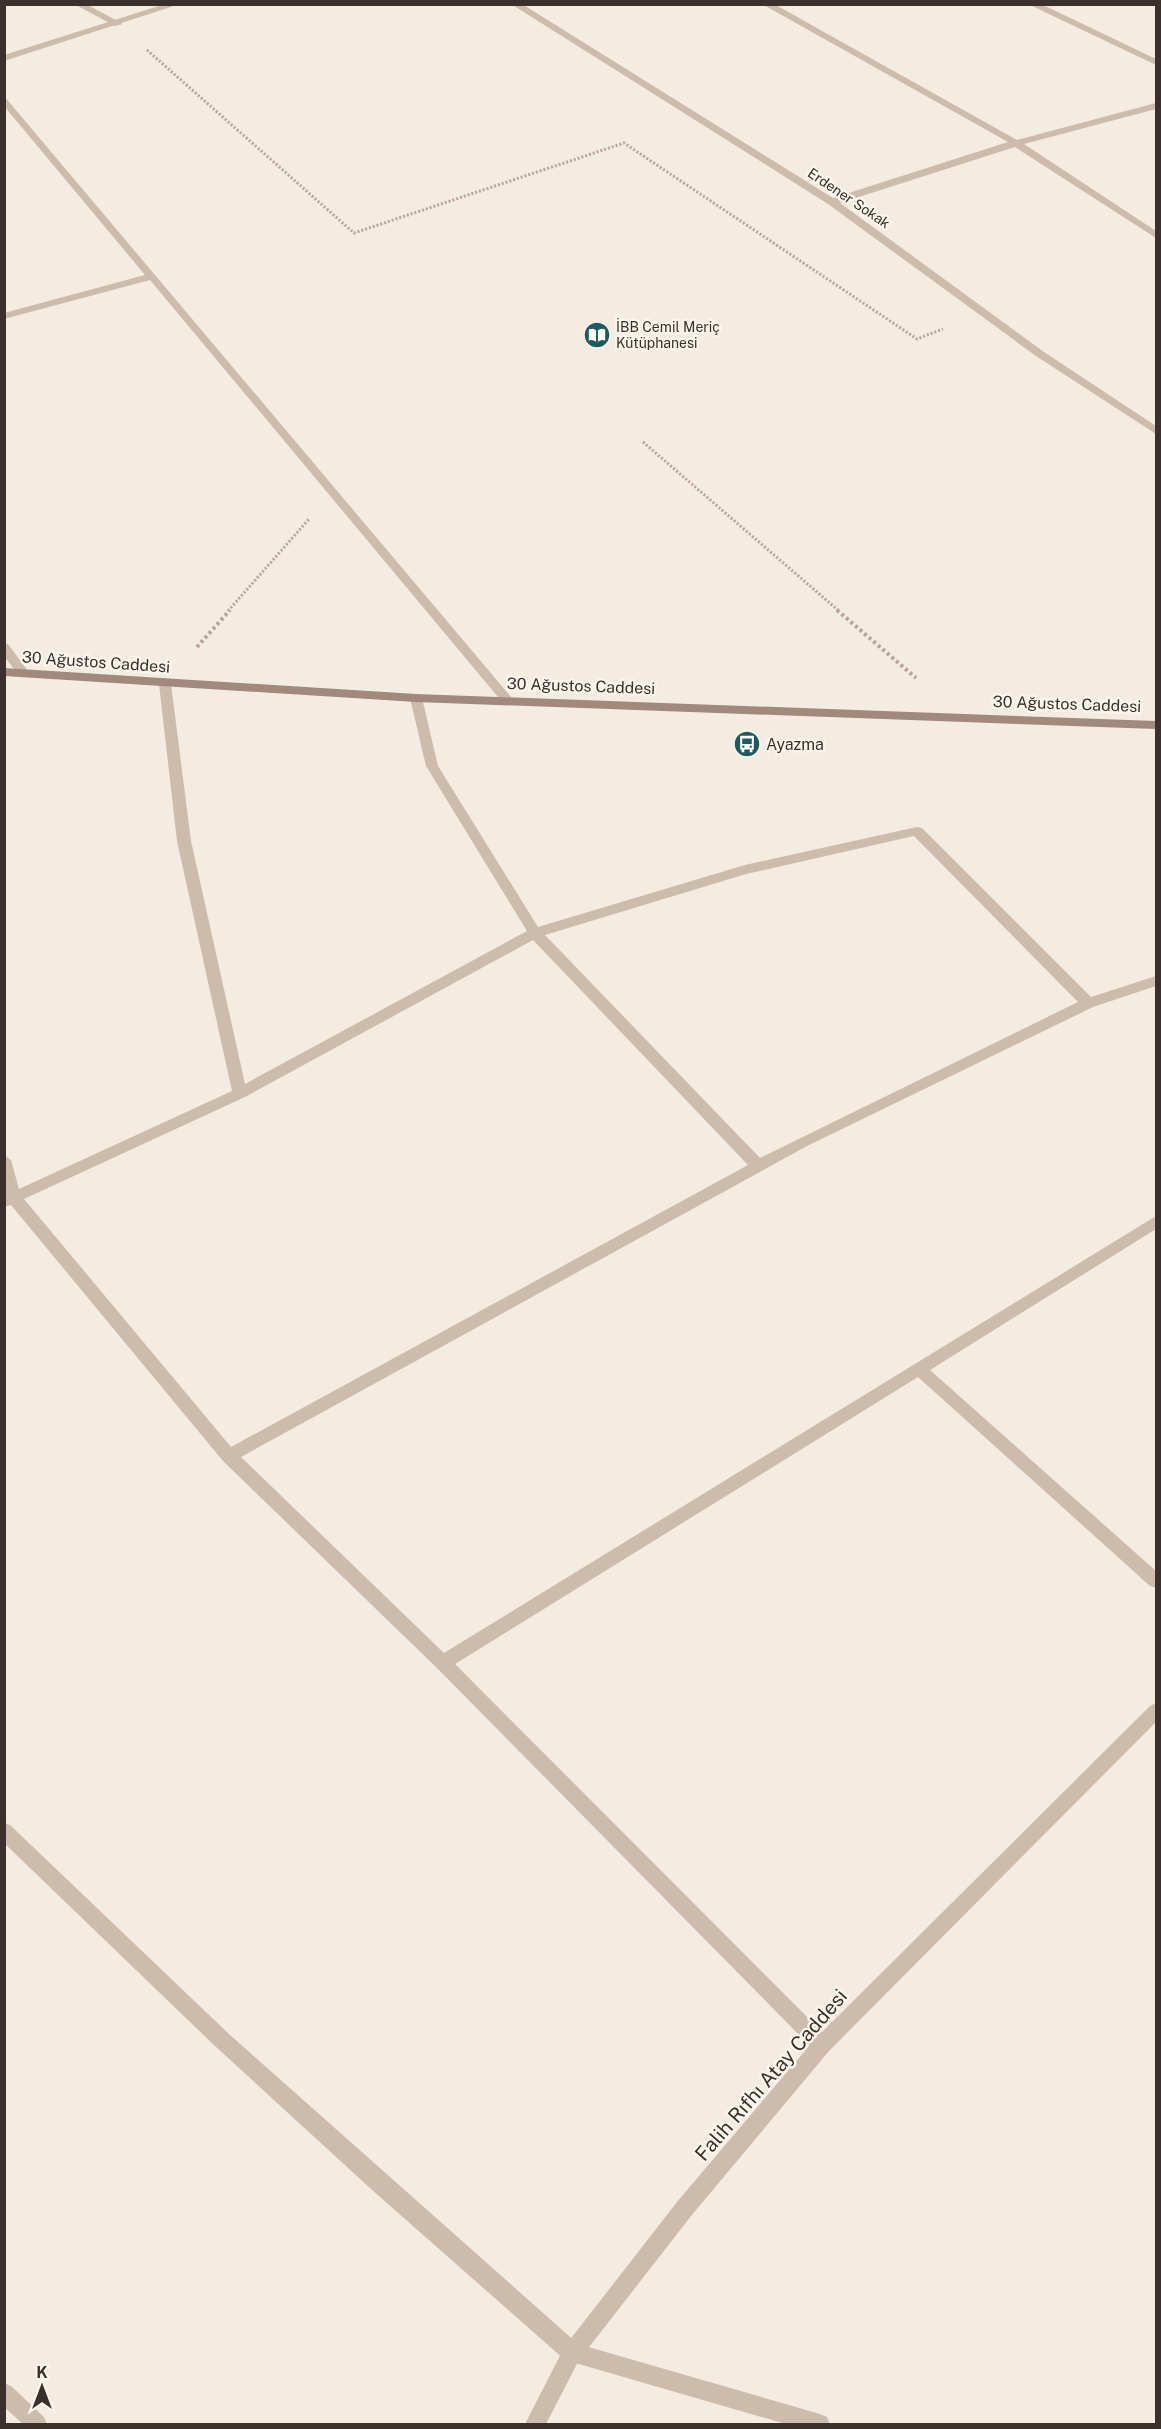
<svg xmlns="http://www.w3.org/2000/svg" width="1161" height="2429" viewBox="0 0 1161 2429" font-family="'Public Sans',sans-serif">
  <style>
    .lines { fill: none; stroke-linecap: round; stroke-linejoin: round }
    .path-far1 { stroke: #b9a596; stroke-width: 3; stroke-dasharray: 2 2; stroke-linecap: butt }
    .path { stroke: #b9a596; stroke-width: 4; stroke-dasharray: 3 3; stroke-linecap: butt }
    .minor { fill: #cdbbac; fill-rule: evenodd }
    .tertiary { fill: #cdbbac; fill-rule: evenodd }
    .secondary { fill: #a18a7d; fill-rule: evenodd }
    .labels { text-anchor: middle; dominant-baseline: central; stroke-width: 5; stroke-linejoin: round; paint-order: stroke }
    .far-street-label { font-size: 14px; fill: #3b302b; stroke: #fbf5ee }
    .far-poi-label { font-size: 14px; fill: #3b302b; stroke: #fbf5ee; text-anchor: start }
    .street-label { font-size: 16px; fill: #3b302b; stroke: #fbf5ee }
    .poi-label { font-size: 16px; fill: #3b302b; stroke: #fbf5ee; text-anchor: start }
    .near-street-label { font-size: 20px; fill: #3b302b; stroke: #fbf5ee }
  </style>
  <rect width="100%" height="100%" fill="#f4ebe1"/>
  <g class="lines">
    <path class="path-far1" d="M147 50 354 233 624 143 917 339 943 329
      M643 442 839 611
      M228 611 309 519"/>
    <path class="path" d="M837 610 916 678
      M197 647 230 610"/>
    <path class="minor" d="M74 4H86L123 24 115 26Z
      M511 4H522L833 198 1008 142 762 4H774L1017 140 1156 103V109L1024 144 1156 231V238L1015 147 840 203 1044 352 1156 426V434L1036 356 828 204Z
      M1028 4H1041L1156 59V65Z
      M4 96 511 697V703H503L150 280 4 319V313L145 275 4 106Z
      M4 643 8 644 28 671V677H20L4 656Z
      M165 680 171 684 191 841 245 1084 527 931 426 766 410 698 416 694 422 698 438 766 538 927 745 865 917 827 922 828 1091 997 1156 976V986L1093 1007 807 1146 241 1457 444 1653 1156 1216V1229L930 1370 1156 1571V1588L1150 1586 918 1377 455 1664 829 2039 831 2045 829 2051 822 2054 815 2051 437 1668 223 1461 11 1205 4 1207V1155L11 1160 19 1189 232 1091 177 841 159 684ZM914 836 1078 1002 760 1158 545 935 746 874ZM533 940 748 1165 231 1447 24 1199 245 1097Z
      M4 1823 10 1825 229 2034 578 2344 820 2414 827 2417 830 2424H786L565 2360 371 2189 215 2046 4 1843Z
      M4 2383 11 2386 44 2417 47 2424H23L4 2407Z"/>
    <path class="tertiary" d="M165 4H180L4 61V55Z
      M1156 1703V1722L829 2051 691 2216 579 2360 546 2424H525L565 2346 677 2202 815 2039 1150 1706Z"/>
    <path class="secondary" d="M4 668 416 694 1156 721V729L416 702 4 676Z"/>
  </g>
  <defs>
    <symbol id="library-disc" viewBox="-11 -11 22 22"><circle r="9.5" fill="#1f5a5e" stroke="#fbf5ee"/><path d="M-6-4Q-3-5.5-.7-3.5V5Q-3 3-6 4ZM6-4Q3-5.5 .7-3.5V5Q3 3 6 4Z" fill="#fff"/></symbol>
    <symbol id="bus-disc" viewBox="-11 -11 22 22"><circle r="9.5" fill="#1f5a5e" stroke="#fbf5ee"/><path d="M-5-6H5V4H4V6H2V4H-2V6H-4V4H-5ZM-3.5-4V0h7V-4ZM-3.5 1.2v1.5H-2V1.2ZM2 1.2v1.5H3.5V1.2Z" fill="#fff"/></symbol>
  </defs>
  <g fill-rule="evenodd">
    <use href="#library-disc" x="582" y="320" width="30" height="30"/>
    <use href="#bus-disc" x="732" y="729" width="30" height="30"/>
  </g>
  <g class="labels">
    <g class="far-street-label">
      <text transform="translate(849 198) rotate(34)">Erdener Sokak</text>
    </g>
    <g class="far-poi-label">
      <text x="616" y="327">İBB Cemil Meriç<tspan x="616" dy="16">Kütüphanesi</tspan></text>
    </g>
    <g class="street-label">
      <text transform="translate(96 662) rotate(4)">30 Ağustos Caddesi</text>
      <text transform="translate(581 686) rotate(2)">30 Ağustos Caddesi</text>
      <text transform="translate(1067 704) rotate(2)">30 Ağustos Caddesi</text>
    </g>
    <g class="poi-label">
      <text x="766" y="744">Ayazma</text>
    </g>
    <g class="near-street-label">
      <text transform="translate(771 2075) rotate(-49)">Falih Rıfhı Atay Caddesi</text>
    </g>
  </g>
  <rect width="1161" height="2429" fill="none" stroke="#3b302b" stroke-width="12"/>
  <g transform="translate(42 2387)" stroke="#fbf5ee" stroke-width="4.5" paint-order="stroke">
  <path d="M0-4.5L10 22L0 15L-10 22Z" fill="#3b302b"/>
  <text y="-9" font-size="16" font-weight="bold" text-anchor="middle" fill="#3b302b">K</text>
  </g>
</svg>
